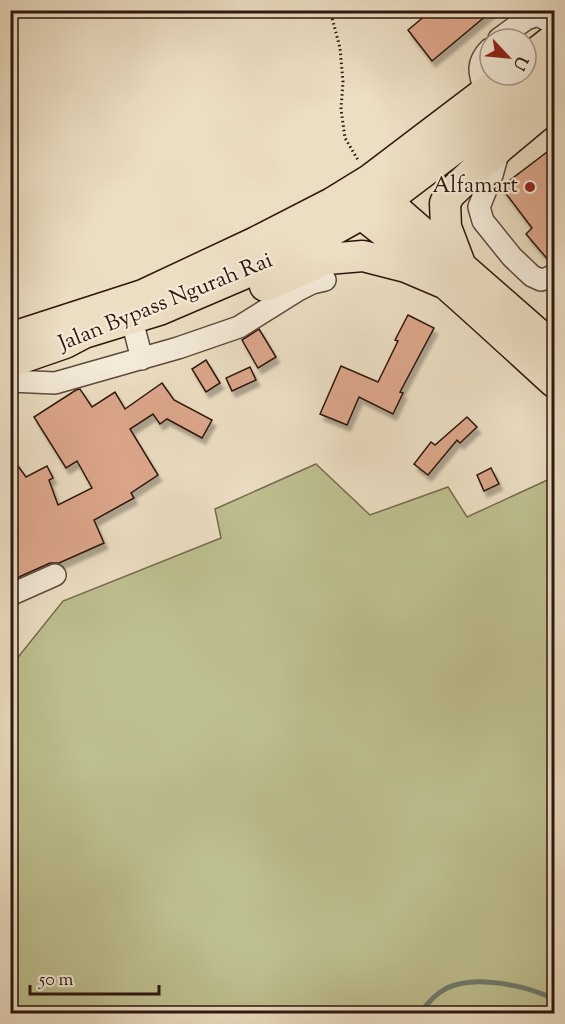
<svg xmlns="http://www.w3.org/2000/svg" width="565" height="1024" viewBox="0 0 565 1024" font-family="'Sorts Mill Goudy',serif">
  <style>
    .green { fill: #bebf8f; stroke: #766b4e; stroke-width: 1.5 }
    .lines { fill: none; stroke-linecap: round; stroke-linejoin: round }
    .stream { stroke: #6e7a6f; stroke-width: 5 }
    .building { fill: #dda78b; stroke: #2d170e; stroke-width: 1.5; filter: url(#shadow) }
    .minor-casing { stroke: #5d493b; stroke-width: 24 }
    .highway-casing { stroke: #2d170e; stroke-width: 33 }
    .path { stroke: #2d170e; stroke-width: 3; stroke-dasharray: 1.5 3; stroke-linecap: butt }
    .minor { stroke: #f3ead8; stroke-width: 21 }
    .highway { stroke: #ecdec3; stroke-width: 30 }
    .poi-dot { fill: #8f2418; stroke: #f3ead8; stroke-width: 2 }
    .labels { text-anchor: middle; dominant-baseline: central; stroke-width: 4.5; stroke-linejoin: round; paint-order: stroke }
    .poi-label { font-size: 22px; fill: #2d170e; stroke: #f3ead8; text-anchor: end }
    .street-label { font-size: 22px; fill: #2d170e; stroke: #f3ead8 }
  </style>
  <defs>
    <filter id="shadow"><feDropShadow dx="3.5" dy="6" stdDeviation="1.5" flood-color="#0004"/></filter>
  </defs>
  <rect width="100%" height="100%" fill="#ecdec3"/>
  <filter id="stains"><feTurbulence type="fractalNoise" baseFrequency=".00333" numOctaves="4"/><feColorMatrix values="0 0 0 0 .2 0 0 0 0 .09 0 0 0 0 .02 0 0 0 .5 -.17"/></filter>
  <radialGradient id="worn" r=".72"><stop offset=".6" stop-color="#630" stop-opacity="0"/><stop offset="1" stop-color="#630" stop-opacity=".3"/></radialGradient>
  <path class="green" d="M316 464 370 515 448 487 467 517 554 477V1013H11V666L63 601 221 538 215 509Z"/>
  <g class="lines">
    <path class="stream" d="M420 1014C427 1003 435 994 447 988 475 974 527 986 554 999"/>
  </g>
  <path class="building" d="M432 10H493L432 61 408 30Z
    M555 146V262H550L526 234 532 228 501 187Z
    M408 315 434 328 400 392 403 393 393 414 359 397 347 425 320 414 341 366 378 382 398 341 395 340Z
    M259 329 276 357 258 368 242 340Z
    M206 360 220 383 206 392 192 369Z
    M250 367 256 380 232 391 226 378Z
    M162 383 174 400 212 420 202 438 167 419 160 424 153 414 130 429 158 475 131 493 134 498 94 520 104 543 59 563H50L10 581V536L18 531 10 517V455L26 477 47 466 53 478 49 480 58 505 92 488 77 461 66 468 34 417 76 390 80 389 92 407 115 392 125 409Z
    M467 417 477 427 460 443 457 440 428 475 414 464 431 442 435 445Z
    M491 468 499 484 484 491 477 475Z"/>
  <g class="lines">
    <defs>
      <path id="minor" d="M499 39 526 19 538 15 554 24
        M485 92C480 74 475 64 490 49
        M499 150 492 175 479 207 483 221 512 257 532 276 541 280 551 277 554 274
        M129 319 135 332 142 359
        M10 381 55 383 178 348 239 327 298 290 312 283 325 280
        M10 595 55 575"/>
      <path id="highway" d="M526 61 554 39
        M370 187 554 348
        M348 204C421 258 487 321 554 382
        M460 264 446 227 445 203 450 194 500 147 554 102
        M265 286 327 259 363 256 406 267 446 284
        M10 338 143 295 254 243 332 203 371 179 508 75
        M10 362 65 343 84 333 159 310 269 263 333 230 385 201 554 73"/>
    </defs>
    <use href="#minor" class="minor-casing"/>
    <use href="#highway" class="highway-casing"/>
    <path class="path" d="M330 10 340 48 343 82 341 109 345 138 358 160"/>
    <use href="#minor" class="minor"/>
    <use href="#highway" class="highway"/>
  </g>
  <circle class="poi-dot" cx="530" cy="187" r="6"/>
  <g class="labels">
    <g class="poi-label">
      <text x="518" y="187">Alfamart</text>
    </g>
    <g class="street-label">
      <text transform="translate(166 303) rotate(-22)">Jalan Bypass Ngurah Rai</text>
    </g>
  </g>
  <rect width="565" height="1024" fill="none" stroke="#ecdec3" stroke-width="36"/>
  <rect x="12" y="12" width="541" height="1000" fill="none" stroke="#2d170e" stroke-width="3"/>
  <rect x="18" y="18" width="529" height="988" fill="none" stroke="#2d170e" stroke-width="1.5"/>
  <g transform="translate(508 57) rotate(116)"><circle r="28" fill="#f3ead8" stroke="#a49687" stroke-width="1.5"/>
  <path d="M0-4.5L10 22L0 15L-10 22Z" fill="#8f2418"/>
  <text y="-9" font-size="16" font-weight="bold" text-anchor="middle" fill="#2d170e">U</text>
  </g>
  <path d="M30 985v9h129v-9" fill="none" stroke="#2d170e" stroke-width="3"/>
  <text x="39" y="985" font-size="18" fill="#2d170e" stroke="#f3ead8" stroke-width="4.5" paint-order="stroke">50 m</text>
  <rect width="100%" height="100%" filter="url(#stains)"/>
  <rect width="100%" height="100%" fill="url(#worn)"/>
</svg>
